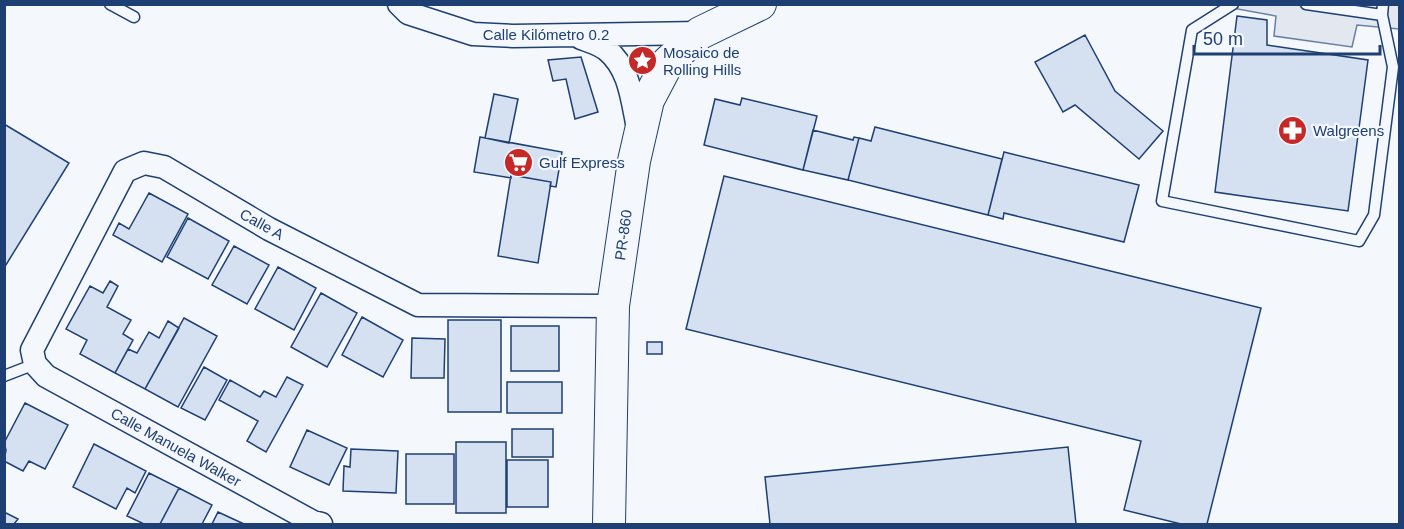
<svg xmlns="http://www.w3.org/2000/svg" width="1404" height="529" viewBox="0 0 1404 529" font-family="Helvetica,sans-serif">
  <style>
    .parking { fill: #e3e8f0; stroke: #687fa3; stroke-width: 1.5 }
    .building { fill: #d5e0f0; stroke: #1d3f73; stroke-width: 1.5 }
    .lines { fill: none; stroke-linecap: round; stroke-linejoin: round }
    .lane-casing { stroke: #1d3f73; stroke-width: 13 }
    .street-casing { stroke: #1d3f73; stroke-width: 25 }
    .secondary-casing { stroke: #1d3f73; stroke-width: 34 }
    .lane { stroke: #f4f7fb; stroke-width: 10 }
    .street { stroke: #f4f7fb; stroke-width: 22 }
    .secondary { stroke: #f4f7fb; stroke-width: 32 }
    .labels { text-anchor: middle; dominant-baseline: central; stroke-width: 4.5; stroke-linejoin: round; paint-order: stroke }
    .street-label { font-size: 15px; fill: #1d3f73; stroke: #f4f7fb }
    .poi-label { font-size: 15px; fill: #1d3f73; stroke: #f4f7fb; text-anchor: start }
  </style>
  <rect width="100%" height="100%" fill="#f4f7fb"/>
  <path class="parking" d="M1233 4 1399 5V29L1357 25 1352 47 1274 36 1276 16 1232 8Z"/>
  <path class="building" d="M1237 16 1267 20V45L1368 60 1348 211 1215 192Z
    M1085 35 1115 91 1163 131 1139 159 1075 105 1063 112 1035 62Z
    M581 57 598 112 575 119 566 79 553 81 548 60Z
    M494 94 518 99 509 143 485 138Z
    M742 98 817 116 803 170 704 145 715 99 740 105Z
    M4 124 69 163 4 268Z
    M875 127 1002 159 988 215 848 180 859 138 871 141Z
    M813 130 853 140 854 137 859 138 848 180 803 170Z
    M480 137 562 152 556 187 550 186 551 182 511 175V178L474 172Z
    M1004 152 1139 185 1124 242 1004 213 1003 219 988 215Z
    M511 175 551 182 538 263 498 256Z
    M724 176 1261 308 1207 524H1181L1124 510 1141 441 686 329Z
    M149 193 188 214 162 262 113 235 119 223 129 229Z
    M188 218 229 241 208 279 167 257Z
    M234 246 269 265 247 304 212 285Z
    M278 267 316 288 294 330 255 309Z
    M110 281 118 286 107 307 131 320 123 334 133 340 115 373 80 354 87 340 66 329 90 286 103 293Z
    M321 293 357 313 327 367 291 347Z
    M362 317 403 340 383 377 342 355Z
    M184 318 217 336 178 407 145 389Z
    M448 320H501V412H448Z
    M168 321 179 328 145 389 115 373 128 349 137 353 149 332 159 338Z
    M511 326H559V371H511Z
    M412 338 445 339 444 378H411Z
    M647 342H662V354H647Z
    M204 367 227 380 205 420 181 408Z
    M287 377 303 385 266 452 247 441 258 421 219 400 230 380 260 397 264 391 276 397Z
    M507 382H562V413H507Z
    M25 403 68 425 45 469 29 461 23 471 4 461 6 450 4 443Z
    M512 429H553V457H512Z
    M307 430 347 448 329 485 290 467Z
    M456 442H506V513H456Z
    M94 444 146 471 135 493 127 488 116 509 73 487Z
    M1068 447 1076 524H770L765 477Z
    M351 449 398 451 396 493 343 491 344 466 350 467Z
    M406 454H454V504H406Z
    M507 460H548V507H507Z
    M149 473 179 488 160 524H144L127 516Z
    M179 488 212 505 202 524H160Z
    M4 512 18 519 14 524H4Z
    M218 512 244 524H212Z"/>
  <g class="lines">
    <defs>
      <path id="lane" d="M110 4 134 17
        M1233 4 1192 30 1162 201 1359 241 1374 215 1393 67 1382 15
        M1306 4 1382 15 1383 4
        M4 376 35 364"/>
      <path id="street" d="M399 4 408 13 473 34 513 36 700 33
        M581 38C589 41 600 44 607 50 630 69 632 100 638 128
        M321 524 313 522 46 376 35 364 32 350 125 171 144 163 164 167 269 229 418 305 613 306"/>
      <path id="secondary" d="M609 524 613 306 634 161 648 100 668 62 700 33 760 4"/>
    </defs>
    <use href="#lane" class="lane-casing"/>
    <use href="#street" class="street-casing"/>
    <use href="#secondary" class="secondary-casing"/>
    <use href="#lane" class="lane"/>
    <use href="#street" class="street"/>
    <use href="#secondary" class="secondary"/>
  </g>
  <defs>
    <symbol id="sight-disc" viewBox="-11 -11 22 22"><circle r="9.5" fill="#c62828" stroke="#f4f7fb"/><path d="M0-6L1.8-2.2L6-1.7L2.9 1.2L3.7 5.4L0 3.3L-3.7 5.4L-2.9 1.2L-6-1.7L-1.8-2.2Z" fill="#fff"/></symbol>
    <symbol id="pharmacy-disc" viewBox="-11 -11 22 22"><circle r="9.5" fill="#c62828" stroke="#f4f7fb"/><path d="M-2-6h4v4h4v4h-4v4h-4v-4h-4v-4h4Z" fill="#fff"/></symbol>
    <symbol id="supermarket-disc" viewBox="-11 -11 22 22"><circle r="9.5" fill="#c62828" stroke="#f4f7fb"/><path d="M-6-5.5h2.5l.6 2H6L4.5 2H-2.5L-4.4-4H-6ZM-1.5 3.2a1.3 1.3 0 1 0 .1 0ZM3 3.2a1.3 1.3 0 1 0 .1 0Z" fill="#fff"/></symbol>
  </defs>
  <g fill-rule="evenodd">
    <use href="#sight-disc" x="626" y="44" width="33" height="33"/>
    <use href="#pharmacy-disc" x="1276" y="114" width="33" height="33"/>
    <use href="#supermarket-disc" x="502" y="146" width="33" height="33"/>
  </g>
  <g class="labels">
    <g class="street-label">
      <text x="546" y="34">Calle Kilómetro 0.2</text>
      <text transform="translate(262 224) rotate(29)">Calle A</text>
      <text transform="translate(623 235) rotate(-82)">PR-860</text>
      <text transform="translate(176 447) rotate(29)">Calle Manuela Walker</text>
    </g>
    <g class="poi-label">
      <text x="663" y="52">Mosaico de<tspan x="663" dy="17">Rolling Hills</tspan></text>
      <text x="1313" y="130">Walgreens</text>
      <text x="539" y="162">Gulf Express</text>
    </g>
  </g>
  <rect width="1404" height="529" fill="none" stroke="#1d3f73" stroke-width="12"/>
  <path d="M1194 45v9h186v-9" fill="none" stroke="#1d3f73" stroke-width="3"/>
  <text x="1203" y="45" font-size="18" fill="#1d3f73" stroke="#f4f7fb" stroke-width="4.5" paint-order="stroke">50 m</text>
</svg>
